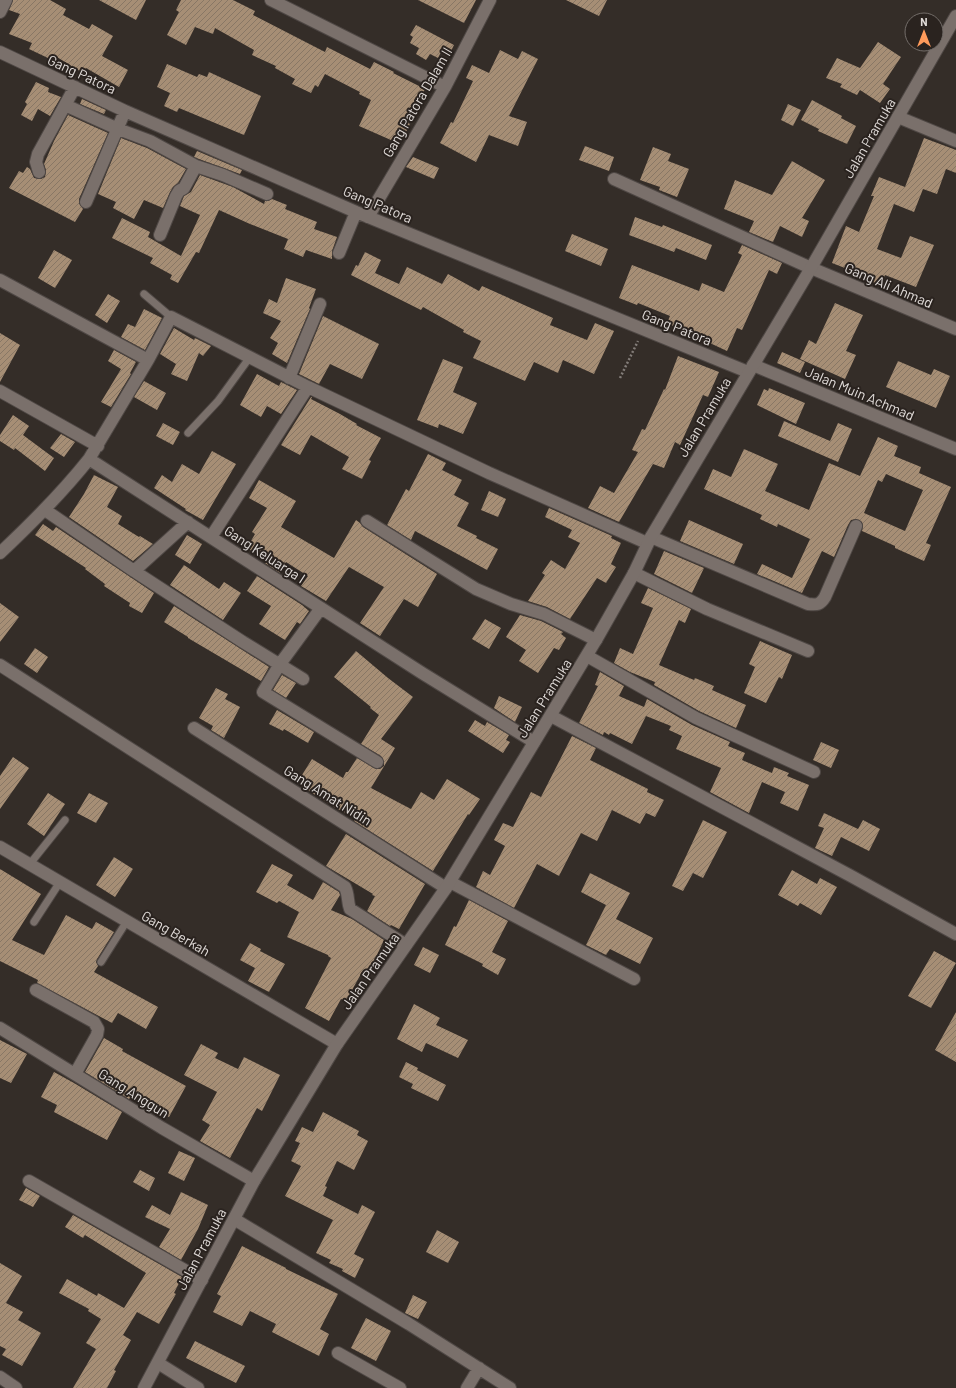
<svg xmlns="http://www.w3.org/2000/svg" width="956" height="1388" viewBox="0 0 956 1388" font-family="Barlow,sans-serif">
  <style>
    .building { fill: url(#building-hatch); fill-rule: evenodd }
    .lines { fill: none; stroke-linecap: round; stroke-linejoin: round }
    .lane-casing { stroke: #4f4845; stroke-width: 9 }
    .street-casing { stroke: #4f4845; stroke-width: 14 }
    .secondary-casing { stroke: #4f4845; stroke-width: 14 }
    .path { stroke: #837d79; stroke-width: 2.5; stroke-dasharray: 2 2; stroke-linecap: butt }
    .lane { stroke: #7a706b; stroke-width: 7 }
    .street { stroke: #7a706b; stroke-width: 12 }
    .secondary { stroke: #7a706b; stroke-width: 12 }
    .labels { text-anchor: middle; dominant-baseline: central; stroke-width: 4; stroke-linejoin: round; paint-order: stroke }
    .street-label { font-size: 14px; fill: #e0dbd8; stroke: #2a231f }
  </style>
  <defs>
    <pattern id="building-hatch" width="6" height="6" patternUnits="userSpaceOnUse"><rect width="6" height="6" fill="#a68e75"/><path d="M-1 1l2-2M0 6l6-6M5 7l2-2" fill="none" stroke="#887765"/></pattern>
  </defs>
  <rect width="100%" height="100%" fill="#342d28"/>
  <path class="building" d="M13 0H50L66 9 63 15 89 29 92 24 113 36 102 56 128 70 119 87 86 68 83 73 52 54 50 59 29 49 32 43 9 34 20 14 9 10Z
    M99 0H146L136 20Z
    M181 0H233L255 11 253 15 325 52 327 47 370 69 374 62 394 72 393 73 425 89 408 123 410 124 400 144 359 126 371 100 359 94 360 92 325 74 318 87 315 85 311 93 292 84 295 79 275 68 276 66 252 55 254 50 215 28 213 34 195 27 186 45 167 35 179 12 176 10Z
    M418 0H476L464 23Z
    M566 0H607L599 16Z
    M416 25 454 45 449 55 441 52 438 58 430 54 426 60 416 54 419 48 410 43 413 37 410 35Z
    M878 42 901 57 883 84 890 89 880 103 860 90 857 95 840 87 842 84 826 78 837 58 860 68Z
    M500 50 518 59 522 51 538 59 509 116 527 122 518 146 489 135 476 162 440 143 451 122 453 123 473 81 466 78 472 65 489 73Z
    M167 64 197 77 199 74 207 77 209 72 261 96 244 135 179 108 177 112 164 106 170 93 157 87Z
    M36 82 49 88 48 92 61 97 50 116 38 109 32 121 21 115 27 104 25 102Z
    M82 99 106 110 104 114 80 104Z
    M812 100 842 116 841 118 856 126 847 144 818 131 819 129 801 120Z
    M788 104 801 110 793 126 781 120Z
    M68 115 108 133 79 199V203L83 209 75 222 9 188 19 171 23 173 27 167 30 169 34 178 41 179 45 177 46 170 44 164 54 141Z
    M121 138 147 148 186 169 178 183 173 187 170 192 163 208 144 200 134 219 113 208 116 202 98 194Z
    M924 138 956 150V173L946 169 937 194 923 189 914 212 894 204 877 249 901 258 910 236 934 245 916 287 885 275 881 285 867 280 868 277 832 263 846 226 859 232 874 196H871L879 177 905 187Z
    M585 146 614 157 609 171 579 160Z
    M653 147 671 154 668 161 689 169 677 197 659 190 660 187 640 180Z
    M197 151 242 170 240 174 199 159 194 157Z
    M413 157 439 168 434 179 406 167Z
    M792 161 825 180 802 218 809 221 802 237 780 226 773 242 749 232 754 221 724 209 735 180 772 195Z
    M200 175 233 187 264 204 265 201H268L272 199 287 205 285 209 317 222 314 229 337 237 332 251V259L306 250 303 257 284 249 288 239 250 224 219 210 199 253 196 252 178 283 170 279 172 275 150 263 153 258 112 238 122 218 150 232 148 237 181 256 200 215 180 206 184 196 191 192Z
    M635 217 662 227 663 225 712 245 706 260 676 248 674 252 629 235Z
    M572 234 608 249 601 266 565 251Z
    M742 245 782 263 777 274 769 270 742 330 737 328 727 351 667 323 670 316 638 303 637 305 619 298 632 265 699 291 702 283 724 292 742 255 738 253Z
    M54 250 72 260 55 288 38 278Z
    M365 252 381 260 375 273 399 284 407 267 442 284 448 274 479 291 482 286 553 318 550 325 587 340 595 323 614 331 594 374 563 360 558 373 534 362 525 381 473 358 481 341 463 332 464 330 423 307 421 310 351 275 356 265 358 266Z
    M286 278 316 289 309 308 310 309 287 363 272 354 278 343 270 338 281 321 263 313 269 299 277 303Z
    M108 294 120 301 107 323 95 315Z
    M835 303 863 315 846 351 856 355 845 379 800 359 809 340 816 344Z
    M144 309 162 318 145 350 121 337 128 324 135 327Z
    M323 316 379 344 362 379 330 364 319 384 299 374Z
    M174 328 194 340 195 338 211 346 203 356 199 353 187 381 171 374 176 364 160 354Z
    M0 333 20 345 0 382Z
    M114 350 136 362 130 373 131 374 111 407 101 402 121 369 108 361Z
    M782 352 805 362 800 373 777 363Z
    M678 356 719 372 708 397 703 395 680 445 675 442 664 468 653 464 619 522 588 508 600 486 614 493 638 452 632 450 642 429 645 430 664 389 665 390Z
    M443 359 463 367 453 392 477 403 463 434 439 424 438 428 417 420Z
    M898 361 931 375 934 369 950 376 936 408 886 387Z
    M257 374 279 386 281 382 297 390 281 414 267 406 261 417 240 405Z
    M144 381 166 393 157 410 134 397Z
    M769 388 805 403 796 424 757 405 764 389 768 391Z
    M311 397H312L311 399 340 414 357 424 356 425 381 438 369 460 371 461 362 479 342 469 349 457 311 435 300 455 281 445Z
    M13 415 29 426 23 435 54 458 45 471 15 448 14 450 0 441V435Z
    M784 421 830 441 838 423 852 429 838 462 778 436Z
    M163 423 180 432 173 445 156 436Z
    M61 434 75 442 64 457 50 448Z
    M878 437 898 446 894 456 921 467 919 473 951 487 926 543 931 545 924 561 895 548V546L862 531 863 526 862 522 856 519 851 520 848 525 834 557 822 551 802 593 757 574 762 564 792 578 810 539 778 524 777 527 760 519 762 515 704 489 713 469 731 477 744 449 778 464 765 491 809 510 829 463 860 476ZM886 474 923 490 905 531 864 513 878 480 882 482Z
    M212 451 236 464 203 520 185 510 186 509 154 488 162 475 172 482 182 464 199 474Z
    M428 454 446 463 442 470 462 480 454 495 469 503 457 526 477 536 476 538 498 549 487 570 415 531 411 540 387 525 406 489 409 491Z
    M94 475 118 487 107 507 122 516 118 524 139 537 140 536 153 544 133 561 69 517 84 494Z
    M259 480 296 501 281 527 334 558 356 520 360 523 363 527 437 574 418 607 404 599 380 636 360 623 384 587 349 567 326 601 301 586 308 576 286 562 280 573 265 563V559L247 548 255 534 252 532 267 508 249 498Z
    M489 491 506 499 498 517 481 510Z
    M549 508 612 536 611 538 621 543 611 564 616 567 606 583 597 578 570 619 547 607 528 601 545 575 542 573 551 560 565 569 580 543 568 537 572 530 545 517Z
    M689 520 743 544 734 564 680 541Z
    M43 524 53 531 56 527 154 593 142 613 129 606 130 603 104 586 105 584 85 569 86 568 35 535Z
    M187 535 202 544 190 564 175 555Z
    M664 551 704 568 692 593 654 574Z
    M184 565 219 589 224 582 241 593 223 620 170 585Z
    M257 576 302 605 309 611 300 624 297 622 285 640 259 624 271 606 247 591Z
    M648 588 691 609 685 623 679 620 659 665 694 680 695 678 714 686 712 690 746 705 736 728 699 711 654 685 655 682 630 672 614 663 620 648 633 654 653 608 641 603Z
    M0 603 19 617 0 642Z
    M174 606 269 667 261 681 188 638V637L164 622Z
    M520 615 541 621 563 632 561 634 566 638 559 650 554 648 538 673 519 661 526 650 506 637Z
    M485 619 501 628 489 649 472 639Z
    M760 641 792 655 782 679 779 677 766 703 744 693 755 667 749 664Z
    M35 648 48 657 37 673 24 664Z
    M356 651 388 678 413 697 381 739 395 748 371 788 411 809 421 792 434 800 447 779 480 799 469 815 468 814 433 871 354 821 356 818 334 807 297 783 312 759 343 778 346 772H348L357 758 376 769H380L384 766V762L381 756 361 744 379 715 370 708 371 707 334 677Z
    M600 672 624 686 619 696 644 707 647 699 692 725 730 742 728 746 745 753 742 760 772 773 774 767 789 773 787 776 809 785 798 811 780 803 785 792 762 782 749 813 710 792 721 768 676 749 682 736 669 730 671 726 646 716 632 744 610 733 609 735 604 732 603 735 579 723 598 686 595 685Z
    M282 675 296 683 286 698 273 690Z
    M216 688 228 694 225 699 240 707 224 738 211 730 213 726 199 718Z
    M499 696 522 707 515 722 494 708Z
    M277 710 314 732 308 743 284 729 283 731 269 724Z
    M475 720 485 726 487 722 509 735 506 740 510 742 503 753 468 731Z
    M572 736 596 748 590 760 648 789 647 792 664 800 655 817 646 813 640 824 612 810 597 841 581 833 559 876 537 864 514 908 476 887 483 871 490 875 505 846 494 840 503 823 513 827 531 792 541 797Z
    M821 742 839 750 831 768 813 760Z
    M13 757 29 768 0 809V776Z
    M48 793 65 804 44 836 27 824Z
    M89 793 108 803 96 823 77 813Z
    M824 813 858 829 863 820 880 829 869 851 841 837 832 856 815 848 824 828 818 826Z
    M703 820 727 832 703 878 693 873 683 891 672 886Z
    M346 834 425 884 399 929 391 925 390 926 367 911 375 896 372 895 373 894 326 866Z
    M114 857 133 869 115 897 96 885Z
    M272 864 293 875 287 885 313 900 323 882 339 892 340 895 331 910 352 919 384 940 368 974 362 972 346 1001 341 999 329 1021 305 1008 331 958 328 956V955L287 937 299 912 279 901 277 903 256 892Z
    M0 869 41 894 12 940 44 955 66 915 92 929 96 922 114 932 97 959 96 962 98 966 94 972 158 1007 146 1029 118 1013 112 1023 37 983 38 980 0 961Z
    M792 870 817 884 820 878 837 887 821 915 800 903 798 906 778 895Z
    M590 873 630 893 616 919 653 938 640 964 610 949 606 955 586 945 606 905 581 892Z
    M469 900 508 921 492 952 506 959 498 975 482 966 483 964 445 945 454 926 456 927Z
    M250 943 261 949 260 951 285 964 269 992 248 981 255 968 240 960Z
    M423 947 439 955 430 973 414 965Z
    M934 951 956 963 931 1008 908 996Z
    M414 1004 440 1018 436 1025 468 1040 458 1058 426 1043 422 1052 397 1039Z
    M956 1012V1062L935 1050Z
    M104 1038 123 1049 122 1051 186 1086 169 1117 131 1097 129 1099 85 1072Z
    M0 1040 27 1054 11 1083 0 1078Z
    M201 1044 218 1053 215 1058 238 1069 244 1057 280 1075 262 1111 257 1108 230 1158 200 1141 210 1125 202 1120 217 1092 184 1075Z
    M406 1062 418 1068 417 1070 446 1085 438 1101 411 1088 413 1084 399 1077Z
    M54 1072 74 1083 122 1112 107 1140 54 1112 57 1105 41 1097Z
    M323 1112 359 1131 357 1135 368 1141 354 1170 337 1161 325 1186 327 1187 323 1196 358 1214 362 1205 375 1212 354 1254 364 1259 355 1278 342 1271 343 1269 329 1263 331 1260 316 1253 333 1220 285 1196 301 1166 291 1161 300 1143 295 1141 302 1127 313 1132Z
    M179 1151 195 1158 184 1181 168 1173Z
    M140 1170 155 1178 149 1191 133 1182Z
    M26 1188 40 1196 33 1207 19 1200Z
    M181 1192 208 1205 198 1229 181 1260 159 1247 170 1229 145 1217 152 1205 170 1215Z
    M73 1215 182 1277 174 1293 176 1294 159 1324 137 1312 123 1335 131 1340 114 1370 116 1371 107 1388H73L96 1349 86 1343 101 1319 88 1311 89 1309 59 1293 67 1279 97 1296 98 1293 124 1308 146 1273 85 1235 83 1238 65 1227Z
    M437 1230 459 1242 448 1263 426 1252Z
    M242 1246 286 1268V1269L338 1294 320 1329 329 1334 319 1356 272 1332 276 1324 250 1311 242 1326 213 1312 221 1296 217 1294Z
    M0 1263 22 1276 6 1303 23 1312 18 1320 41 1333 22 1366 2 1355 6 1349 0 1346Z
    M413 1295 427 1302 418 1319 405 1313Z
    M366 1318 391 1331 376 1361 351 1348Z
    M195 1341 245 1366 236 1383 186 1358Z"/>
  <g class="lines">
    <defs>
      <path id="lane" d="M144 294 171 317
        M188 433 218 401 250 357
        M29 865 65 820
        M34 922 60 882
        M101 962 127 921"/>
      <path id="street" d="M271 0 445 87
        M0 12 6 0
        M0 52 125 111 356 212 748 372
        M65 105 118 129 150 141 196 166 223 175 267 194
        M898 117 956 141
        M39 172 36 162 38 154 75 87
        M614 179 811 268 956 329
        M86 202 125 111
        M368 217 445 87 490 0
        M160 235 176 196 179 191 184 188 196 166
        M339 253 356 212
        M0 280 148 360 171 317 308 387 489 473 647 543
        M753 365 956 449
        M289 378 320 304
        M0 391 98 446
        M89 459 148 360
        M45 510 134 571 243 642 303 679
        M367 521 476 589 511 604 544 614 596 640
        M211 537 308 387
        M651 537 808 604C817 605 820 605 825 597L856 526
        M0 553C32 523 62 493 89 459L422 673 534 742
        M134 571 188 522
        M634 573 707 609 808 651
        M321 608 280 664 263 692 377 762
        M587 656 696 718 814 772
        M0 665 345 887C349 895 347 901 350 909L406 945
        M551 716 851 876 956 934
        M194 728 446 888
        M0 847 337 1044
        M450 882 634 979
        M36 990 94 1022 98 1029 97 1035 75 1074
        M0 1028 162 1128 254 1181
        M29 1181 202 1280
        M234 1219 409 1324 510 1388
        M338 1353 400 1388
        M158 1363 198 1388
        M0 1377 16 1388
        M467 1388 479 1368"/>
      <path id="secondary" d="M144 1388 254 1181 337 1044 446 888 596 640 634 573 651 537 811 268 956 16"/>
    </defs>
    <use href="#lane" class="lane-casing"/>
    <use href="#street" class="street-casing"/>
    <use href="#secondary" class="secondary-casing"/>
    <path class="path" d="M620 378 638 341"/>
    <use href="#lane" class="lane"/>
    <use href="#street" class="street"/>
    <use href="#secondary" class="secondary"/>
  </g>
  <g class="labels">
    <g class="street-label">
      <text transform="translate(82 74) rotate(25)">Gang Patora</text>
      <text transform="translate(417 102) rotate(-60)">Gang Patora Dalam II</text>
      <text transform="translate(869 138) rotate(-60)">Jalan Pramuka</text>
      <text transform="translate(378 204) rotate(23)">Gang Patora</text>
      <text transform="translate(889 285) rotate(23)">Gang Ali Ahmad</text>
      <text transform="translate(677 327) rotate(22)">Gang Patora</text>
      <text transform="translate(860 393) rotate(23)">Jalan Muin Achmad</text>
      <text transform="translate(704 417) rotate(-59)">Jalan Pramuka</text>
      <text transform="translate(265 554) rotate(33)">Gang Keluarga I</text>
      <text transform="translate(544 698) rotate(-58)">Jalan Pramuka</text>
      <text transform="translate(328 795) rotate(32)">Gang Amat Nidin</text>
      <text transform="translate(176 933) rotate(30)">Gang Berkah</text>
      <text transform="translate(370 971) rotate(-55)">Jalan Pramuka</text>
      <text transform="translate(134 1093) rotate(32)">Gang Anggun</text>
      <text transform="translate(201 1249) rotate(-62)">Jalan Pramuka</text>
    </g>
  </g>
  <g transform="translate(924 32)"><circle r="19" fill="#2a231f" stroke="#736d69"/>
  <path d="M0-3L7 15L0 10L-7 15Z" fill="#ff9b5b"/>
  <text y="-6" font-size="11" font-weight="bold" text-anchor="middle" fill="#e0dbd8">N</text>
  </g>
</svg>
